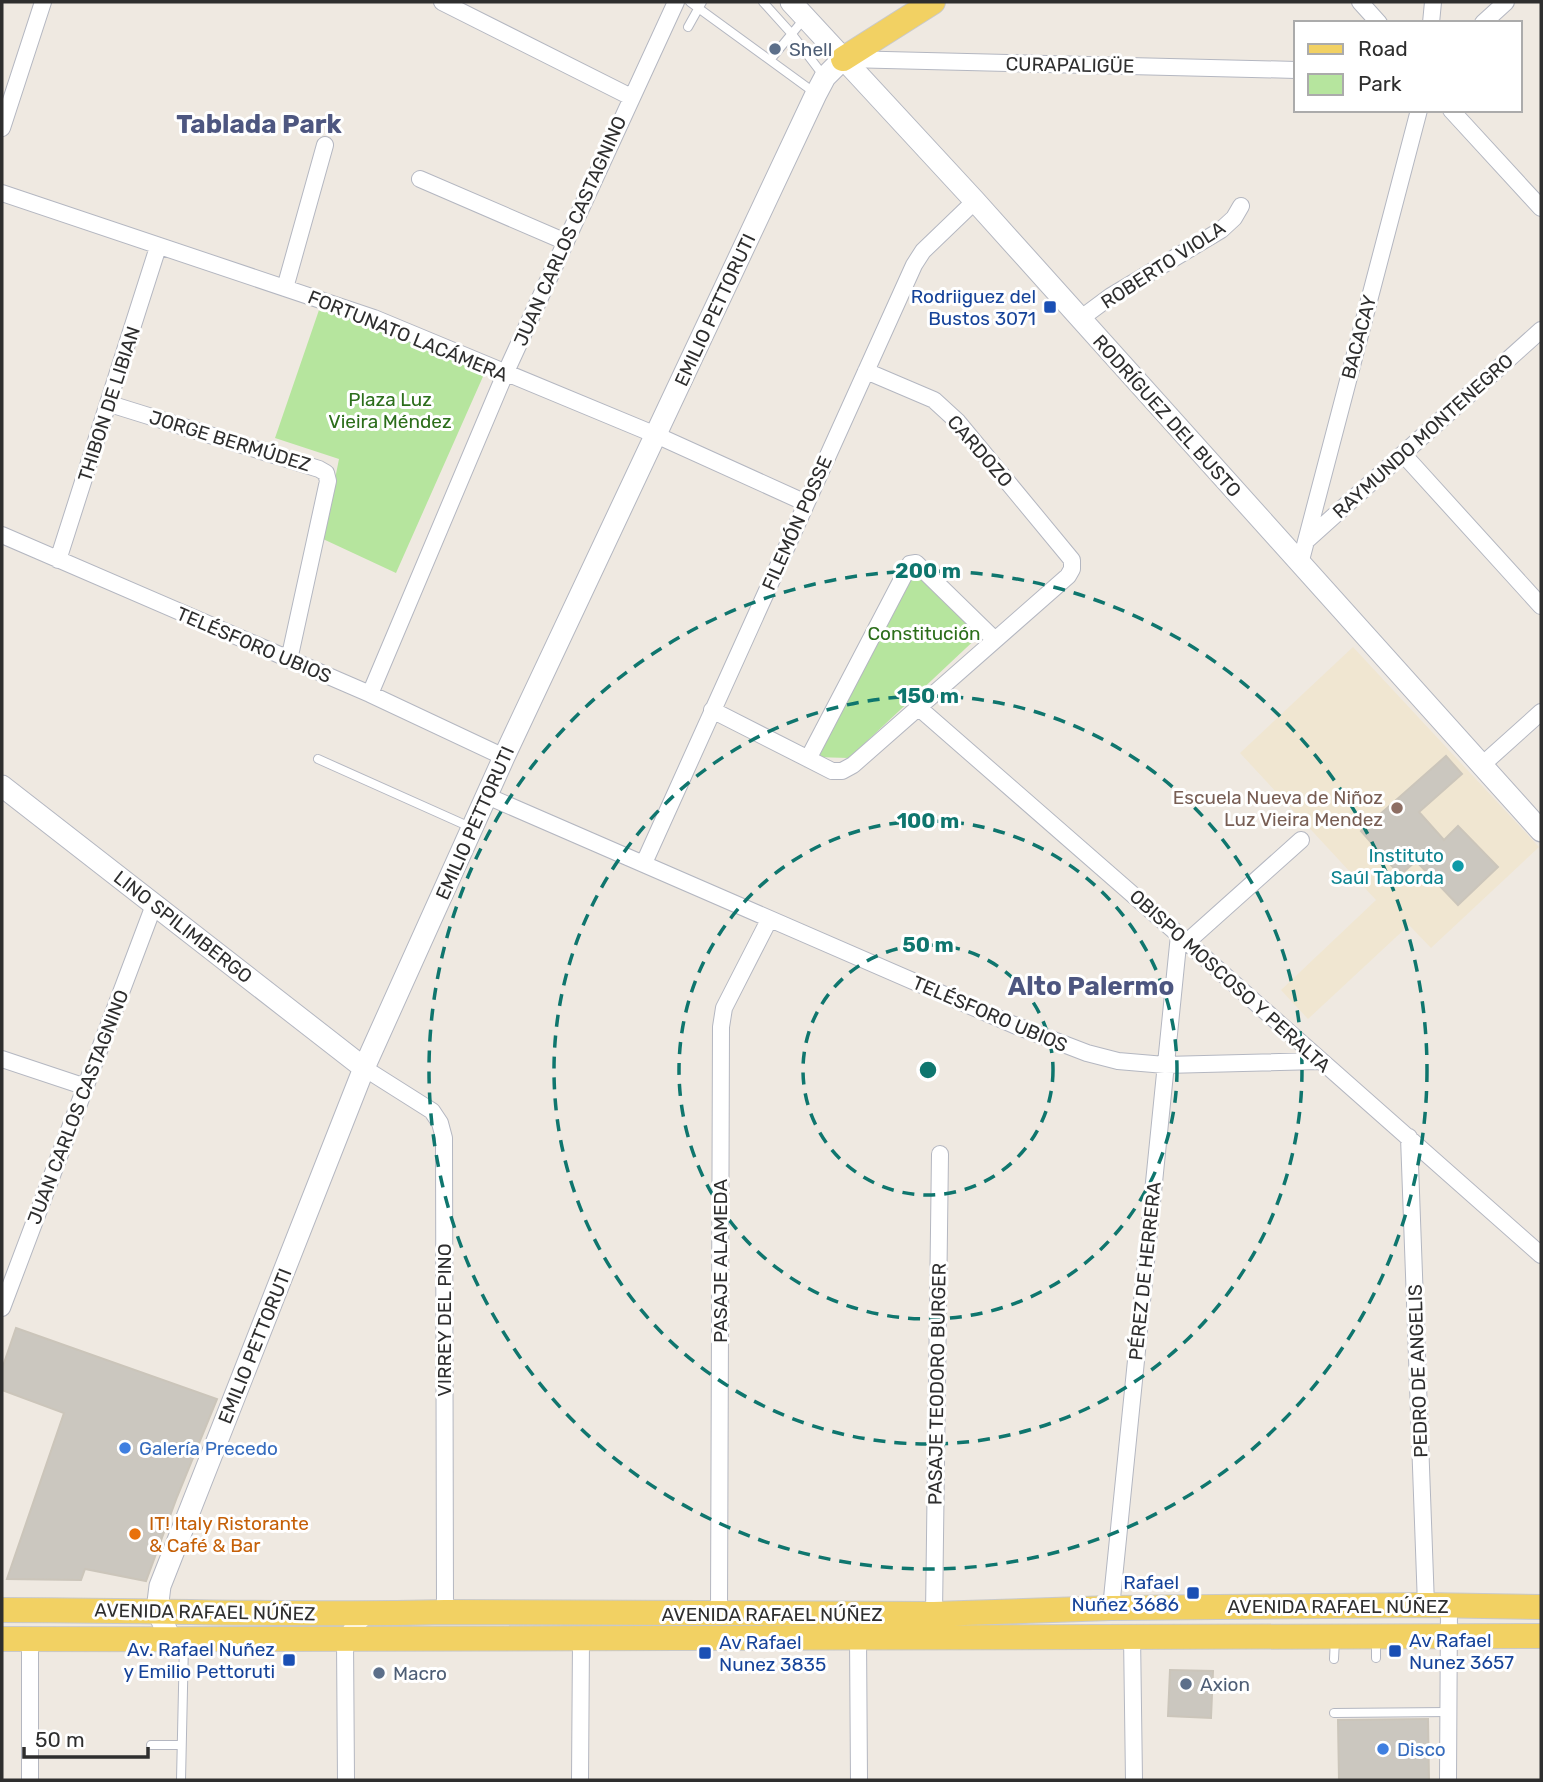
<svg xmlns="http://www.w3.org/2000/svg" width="1543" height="1782" viewBox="0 0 1543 1782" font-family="Rubik,sans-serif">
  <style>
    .education { fill: #f0e6d1 }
    .green { fill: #b6e59e }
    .building { fill: #cbc7bf; stroke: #cbc5ba; stroke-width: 2 }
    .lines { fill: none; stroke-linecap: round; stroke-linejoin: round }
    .lane-casing { stroke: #b4b7c1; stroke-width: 10 }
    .street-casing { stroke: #b4b7c1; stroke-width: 18 }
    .secondary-casing { stroke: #b4b7c1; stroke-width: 23 }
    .primary-casing { stroke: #c9c9c9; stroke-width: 26 }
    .lane { stroke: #fff; stroke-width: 8 }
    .street { stroke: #fff; stroke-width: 16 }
    .secondary { stroke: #fff; stroke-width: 21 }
    .primary { stroke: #f2d163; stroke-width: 24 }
    .ring { fill: none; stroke: #0f766e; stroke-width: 3.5; stroke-dasharray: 12 9 }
    .service-dot { fill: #5c6f8a; stroke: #fff; stroke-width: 2.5 }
    .transit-dot { fill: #1a4fb4; stroke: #fff; stroke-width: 2.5 }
    .education-dot { fill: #8d6e63; stroke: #fff; stroke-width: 2.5 }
    .culture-dot { fill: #0f9aa8; stroke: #fff; stroke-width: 2.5 }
    .shop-dot { fill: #3f7fe0; stroke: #fff; stroke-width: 2.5 }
    .food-dot { fill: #e8710a; stroke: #fff; stroke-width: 2.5 }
    .labels { text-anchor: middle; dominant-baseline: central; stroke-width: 6; stroke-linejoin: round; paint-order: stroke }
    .service-label { font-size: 19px; fill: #4e5e75; stroke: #fff; text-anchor: start }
    .street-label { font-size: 19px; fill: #2e2e2e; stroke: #fff }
    .transit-label { font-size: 19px; fill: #164399; stroke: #fff; text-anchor: end }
    .park-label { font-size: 19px; fill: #2c6e1b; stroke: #fff }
    .education-label { font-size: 19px; fill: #785e54; stroke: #fff; text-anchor: end }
    .culture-label { font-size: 19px; fill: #0d838f; stroke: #fff; text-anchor: end }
    .shop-label { font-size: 19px; fill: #366cbe; stroke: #fff; text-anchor: start }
    .food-label { font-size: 19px; fill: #c56008; stroke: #fff; text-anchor: start }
    .district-label { font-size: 26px; font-weight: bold; fill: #4d5680; stroke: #fff }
    .centre { fill: #0f766e; stroke: #fff; stroke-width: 3.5 }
    .ring-label { font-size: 21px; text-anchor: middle; font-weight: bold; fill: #0f766e; stroke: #fff; stroke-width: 6; stroke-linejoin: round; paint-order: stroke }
  </style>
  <rect width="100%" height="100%" fill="#efe9e1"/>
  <path class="education" d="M1353 647 1539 847 1431 948 1409 925 1308 1019 1281 990 1376 900 1240 753Z"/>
  <path class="green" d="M319 310 356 318 485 372 396 573 323 539 339 459 275 438Z
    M914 572 982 633 849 758 814 757Z"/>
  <path class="building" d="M1446 756 1462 774 1419 812 1444 840 1458 826 1498 867 1458 905 1416 861 1400 875 1361 831Z
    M16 1328 217 1399 177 1497 146 1581 85 1569 81 1580 7 1579 64 1413 2 1390V1369Z
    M1170 1670 1213 1671 1211 1718 1168 1716Z
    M1428 1719 1429 1780H1339L1338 1720Z"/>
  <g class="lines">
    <defs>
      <path id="lane" d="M690 2 815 93
        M763 2 791 33 823 75
        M688 27 702 2
        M770 60 804 19
        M318 759 470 827
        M1376 1658V1638
        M1334 1659 1335 1639
        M1334 1713 1448 1712
        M151 1745H181
        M181 1780 184 1643"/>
      <path id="street" d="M442 2 631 97
        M1360 2 1379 23
        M1431 23 1433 2
        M1483 23 1506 2
        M845 59 1296 70
        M1451 110 1541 208
        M2 128 43 2
        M420 179 566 242
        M2 193 374 318 656 435 806 503
        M285 288 325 145
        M1080 319 1111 296 1221 230 1234 218 1241 206
        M110 404 319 469 326 473 328 481 289 660
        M1403 454 1541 606
        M2 535 370 694 504 757
        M1306 541 1541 330
        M58 560 158 247
        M1300 564 1419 110
        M370 694 505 374 676 2
        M919 708 1187 942 1541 1255
        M712 710 832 771H842L853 765 1068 576 1072 569V560L958 422 934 400 866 371
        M808 759 910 564 916 563 995 640
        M1482 765 1541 712
        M487 796 1014 1025 1087 1053 1118 1061 1165 1065 1319 1061
        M644 863 914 265 923 251 975 201
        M1187 942 1301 840
        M2 1059 86 1087
        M364 1068 432 1111 440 1123 444 1138 445 1612
        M1409 1137 1426 1605
        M2 1308 154 905
        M1111 1608 1179 935
        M719 1614 721 1027 724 1008 769 920
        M934 1614 940 1154
        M1132 1635 1134 1780
        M858 1636 859 1780
        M30 1780V1639
        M346 1780 345 1640 351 1630 368 1614
        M580 1780 581 1640
        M1448 1780 1449 1606"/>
      <path id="secondary" d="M791 2 975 201 1541 831
        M2 786 364 1068
        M171 1640 157 1610 160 1586 364 1068 504 757 816 94 825 77 843 59"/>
      <path id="primary" d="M843 59 933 2
        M2 1610C149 1610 297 1616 445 1612L934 1614 1111 1608 1426 1605 1541 1607
        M2 1639C515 1640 1028 1636 1541 1636"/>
    </defs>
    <use href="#lane" class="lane-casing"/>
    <use href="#street" class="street-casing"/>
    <use href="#secondary" class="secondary-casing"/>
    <use href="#primary" class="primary-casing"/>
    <use href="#lane" class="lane"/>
    <use href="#street" class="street"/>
    <use href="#secondary" class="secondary"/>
    <use href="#primary" class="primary"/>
  </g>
  <g class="ring">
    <circle cx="928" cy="1070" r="125"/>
    <circle cx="928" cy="1070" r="249"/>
    <circle cx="928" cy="1070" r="374"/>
    <circle cx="928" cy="1070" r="499"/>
  </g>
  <g class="service-dot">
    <circle cx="775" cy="49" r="7"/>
    <circle cx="379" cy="1673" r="7"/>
    <circle cx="1186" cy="1684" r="7"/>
  </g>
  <g class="transit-dot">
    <rect x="1043" y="300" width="14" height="14" rx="3.5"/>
    <rect x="1186" y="1586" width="14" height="14" rx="3.5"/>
    <rect x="1388" y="1644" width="14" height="14" rx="3.5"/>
    <rect x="698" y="1646" width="14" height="14" rx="3.5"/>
    <rect x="282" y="1653" width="14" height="14" rx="3.5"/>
  </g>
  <circle class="education-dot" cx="1397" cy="808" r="7"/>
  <circle class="culture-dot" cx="1458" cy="866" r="7"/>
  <g class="shop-dot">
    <circle cx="125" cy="1448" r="7"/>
    <circle cx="1383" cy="1749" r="7"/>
  </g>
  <circle class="food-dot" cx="135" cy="1534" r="7"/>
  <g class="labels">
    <g class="service-label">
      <text x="789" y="49">Shell</text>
      <text x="393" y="1673">Macro</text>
      <text x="1200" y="1684">Axion</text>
    </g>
    <g class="street-label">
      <text transform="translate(1070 65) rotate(1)">CURAPALIGÜE</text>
      <text transform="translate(570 231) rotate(-66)">JUAN CARLOS CASTAGNINO</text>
      <text transform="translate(1163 265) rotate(-33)">ROBERTO VIOLA</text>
      <text transform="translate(715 310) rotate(-65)">EMILIO PETTORUTI</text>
      <text transform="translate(408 336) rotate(22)">FORTUNATO LACÁMERA</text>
      <text transform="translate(1359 337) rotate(-75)">BACACAY</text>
      <text transform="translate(109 404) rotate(-72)">THIBON DE LIBIAN</text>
      <text transform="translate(1167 416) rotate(48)">RODRÍGUEZ DEL BUSTO</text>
      <text transform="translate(1423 436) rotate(-42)">RAYMUNDO MONTENEGRO</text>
      <text transform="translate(230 441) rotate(17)">JORGE BERMÚDEZ</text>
      <text transform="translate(980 451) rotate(49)">CARDOZO</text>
      <text transform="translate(797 523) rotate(-66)">FILEMÓN POSSE</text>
      <text transform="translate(254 645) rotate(23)">TELÉSFORO UBIOS</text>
      <text transform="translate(475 823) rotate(-66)">EMILIO PETTORUTI</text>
      <text transform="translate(183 927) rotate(38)">LINO SPILIMBERGO</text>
      <text transform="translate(1230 981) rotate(42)">OBISPO MOSCOSO Y PERALTA</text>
      <text transform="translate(990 1014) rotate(23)">TELÉSFORO UBIOS</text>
      <text transform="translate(78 1107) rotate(-69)">JUAN CARLOS CASTAGNINO</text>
      <text transform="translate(720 1261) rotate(-90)">PASAJE ALAMEDA</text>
      <text transform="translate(1145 1271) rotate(-84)">PÉREZ DE HERRERA</text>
      <text transform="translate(444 1320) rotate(-90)">VIRREY DEL PINO</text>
      <text transform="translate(255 1346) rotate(-68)">EMILIO PETTORUTI</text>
      <text transform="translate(1418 1371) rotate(-92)">PEDRO DE ANGELIS</text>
      <text transform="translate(937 1384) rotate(-89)">PASAJE TEODORO BURGER</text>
      <text x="1338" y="1606">AVENIDA RAFAEL NÚÑEZ</text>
      <text transform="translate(205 1612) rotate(1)">AVENIDA RAFAEL NÚÑEZ</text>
      <text x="772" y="1614">AVENIDA RAFAEL NÚÑEZ</text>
    </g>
    <g class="transit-label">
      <text x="1036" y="296">Rodriiguez del<tspan x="1036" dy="22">Bustos 3071</tspan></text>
      <text x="1179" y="1582">Rafael<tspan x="1179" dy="22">Nuñez 3686</tspan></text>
      <text x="1409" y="1640" text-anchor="start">Av Rafael<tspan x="1409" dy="22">Nunez 3657</tspan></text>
      <text x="719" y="1642" text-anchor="start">Av Rafael<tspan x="719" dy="22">Nunez 3835</tspan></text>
      <text x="275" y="1649">Av. Rafael Nuñez<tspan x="275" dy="22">y Emilio Pettoruti</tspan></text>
    </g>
    <g class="park-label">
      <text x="390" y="399">Plaza Luz<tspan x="390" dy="22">Vieira Méndez</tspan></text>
      <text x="924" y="633">Constitución</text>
    </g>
    <g class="education-label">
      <text x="1383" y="797">Escuela Nueva de Niñoz<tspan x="1383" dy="22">Luz Vieira Mendez</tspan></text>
    </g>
    <g class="culture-label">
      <text x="1444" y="855">Instituto<tspan x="1444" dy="22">Saúl Taborda</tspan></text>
    </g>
    <g class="shop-label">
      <text x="139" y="1448">Galería Precedo</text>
      <text x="1397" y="1749">Disco</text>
    </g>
    <g class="food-label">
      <text x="149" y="1523">IT! Italy Ristorante<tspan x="149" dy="22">&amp; Café &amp; Bar</tspan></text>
    </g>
    <g class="district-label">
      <text x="259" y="124">Tablada Park</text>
      <text x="1091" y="986">Alto Palermo</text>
    </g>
  </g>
  <circle cx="928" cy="1070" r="10" class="centre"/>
  <g class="ring-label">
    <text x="928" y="578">200 m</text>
    <text x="928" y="703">150 m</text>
    <text x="928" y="828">100 m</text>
    <text x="928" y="952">50 m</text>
  </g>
  <rect width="1543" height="1782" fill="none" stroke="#2e2e2e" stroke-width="7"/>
  <rect x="1294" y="21" width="228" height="91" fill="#ffffff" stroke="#ababab" stroke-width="2"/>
  <rect x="1308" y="44" width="35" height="10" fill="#f2d163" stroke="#ababab" stroke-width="2"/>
  <text x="1358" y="56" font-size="21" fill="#2e2e2e">Road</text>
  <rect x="1308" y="74" width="35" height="21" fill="#b6e59e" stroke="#ababab" stroke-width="2"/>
  <text x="1358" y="91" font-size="21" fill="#2e2e2e">Park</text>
  <path d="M24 1747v10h124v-10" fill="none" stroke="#2e2e2e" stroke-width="3.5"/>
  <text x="35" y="1747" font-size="21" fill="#2e2e2e" stroke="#ffffff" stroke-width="5" paint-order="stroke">50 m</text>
</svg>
